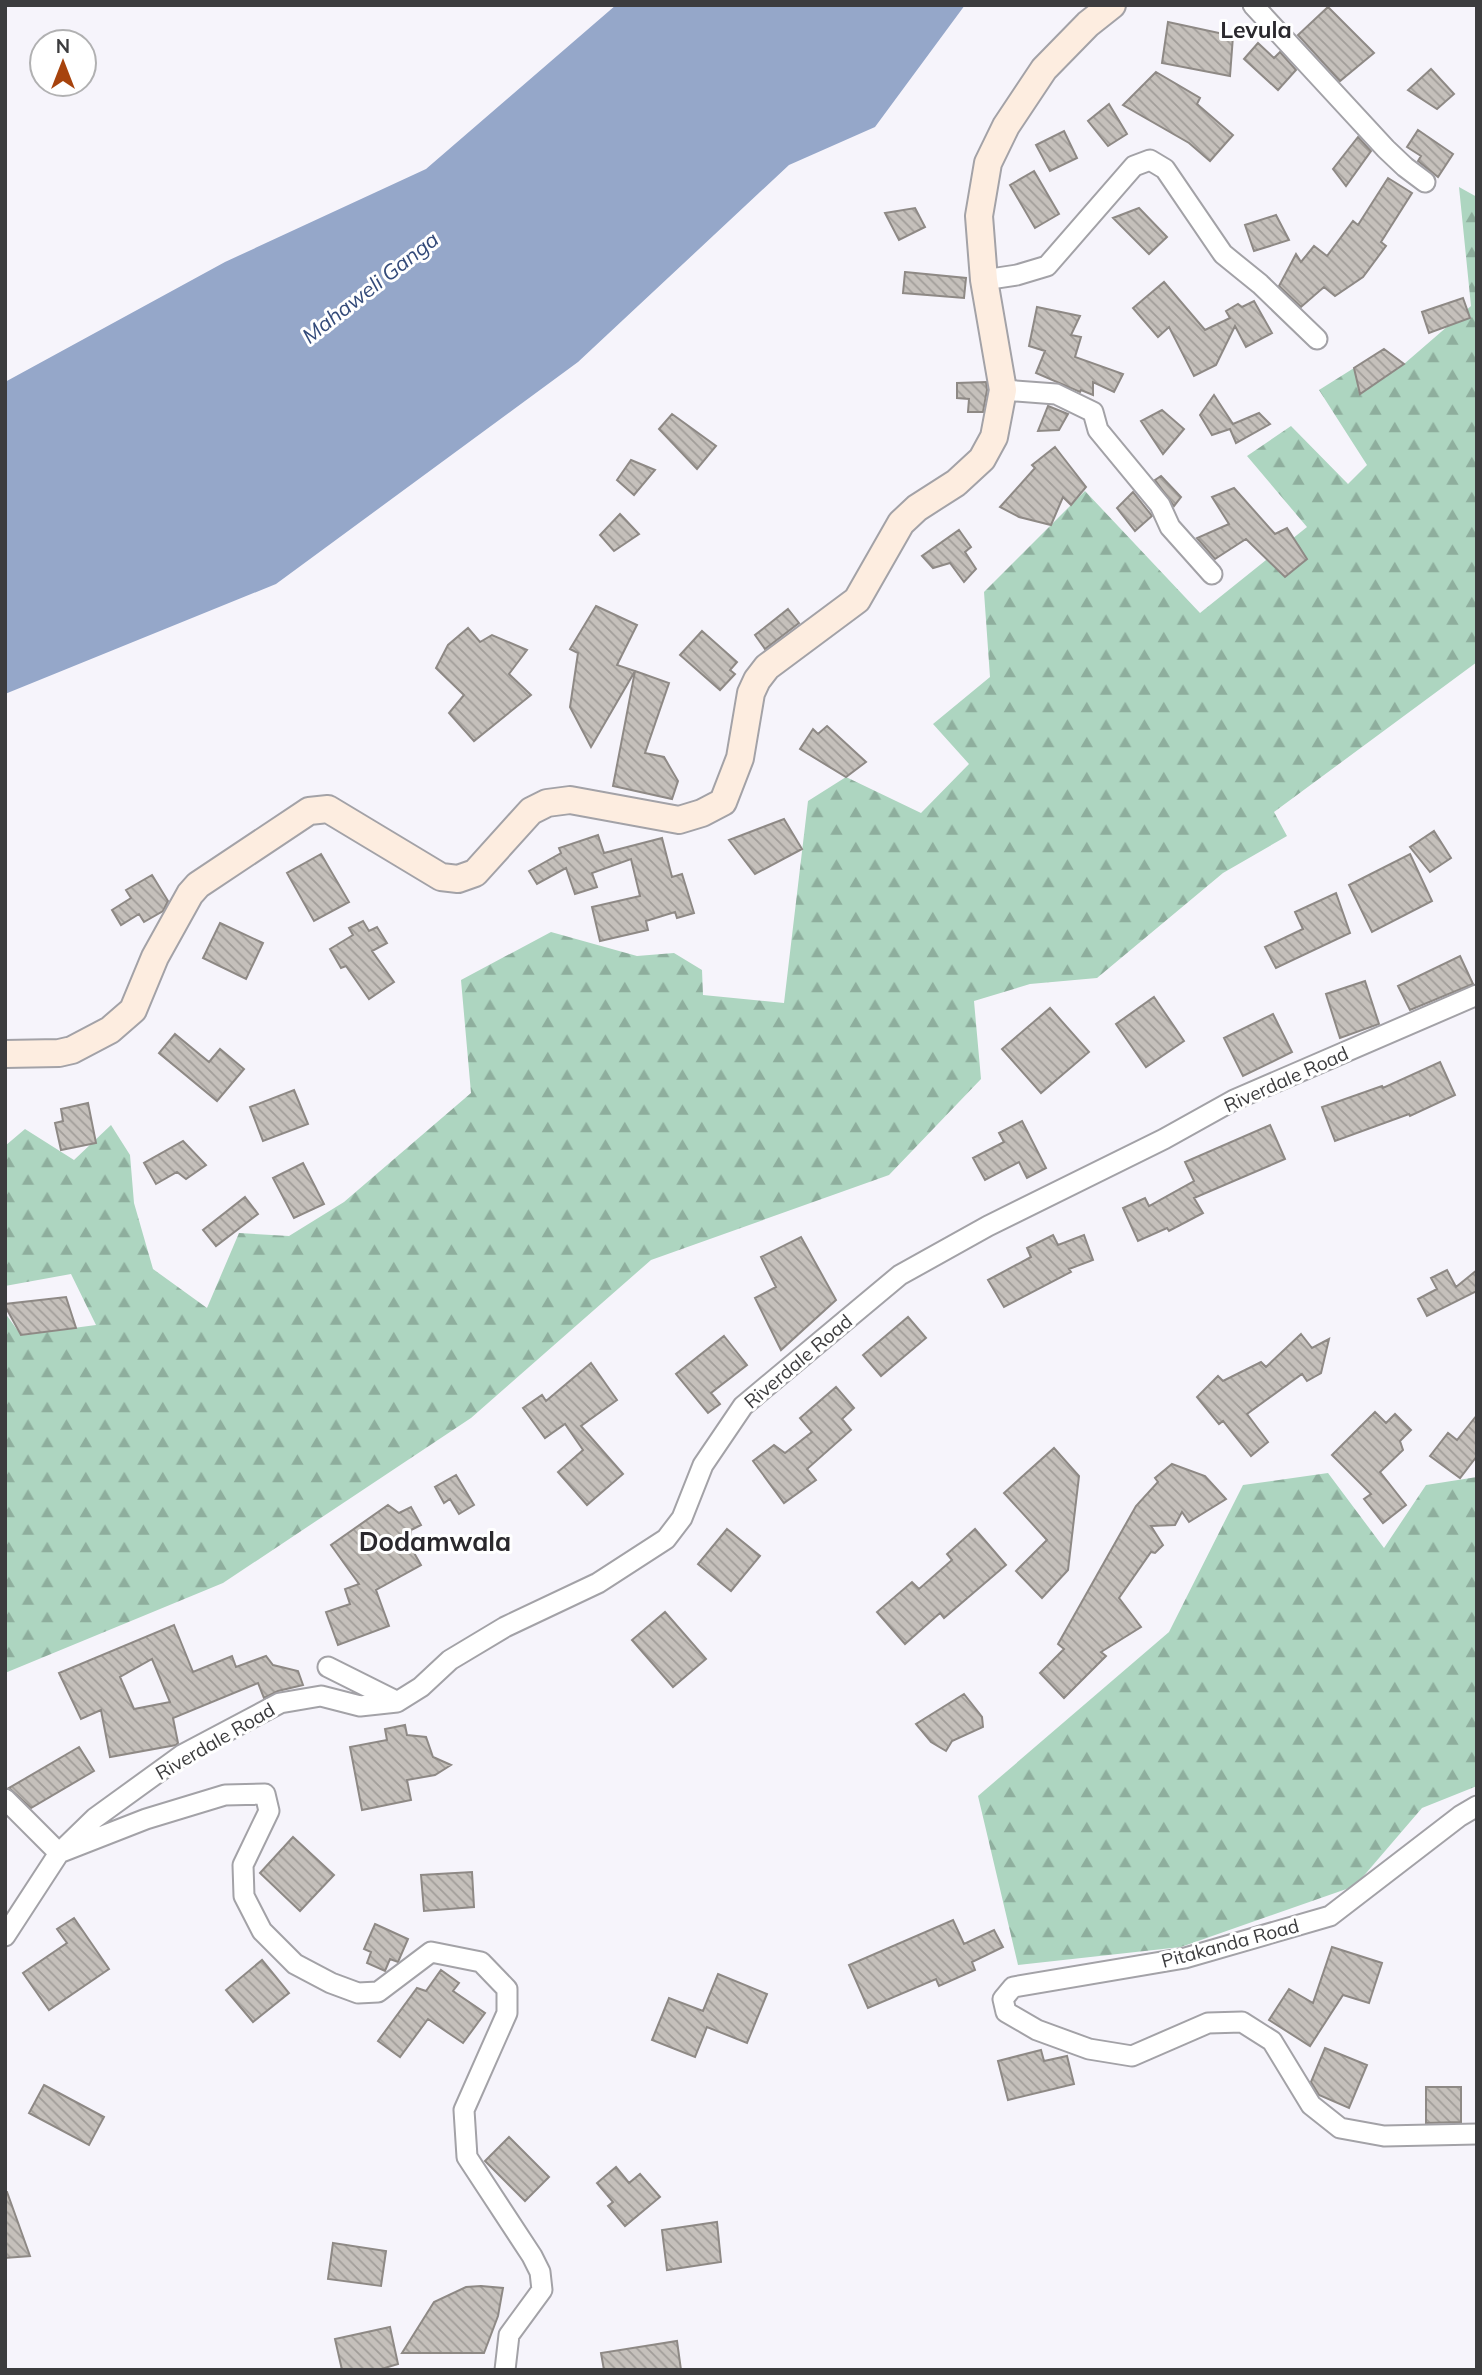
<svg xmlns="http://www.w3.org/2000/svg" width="1482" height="2375" viewBox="0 0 1482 2375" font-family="Mulish,sans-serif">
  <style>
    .forest { fill: url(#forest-firs) }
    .water { fill: #95a7c9 }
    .building { fill: url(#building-back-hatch); stroke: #8e8985; stroke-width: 2; fill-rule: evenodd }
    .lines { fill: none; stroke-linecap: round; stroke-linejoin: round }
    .street-casing { stroke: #a3a2a7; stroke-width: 23 }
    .secondary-casing { stroke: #a3a2a7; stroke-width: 30 }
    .street { stroke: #fff; stroke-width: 19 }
    .secondary { stroke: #fdede0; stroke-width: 26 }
    .labels { text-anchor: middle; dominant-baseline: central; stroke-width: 6; stroke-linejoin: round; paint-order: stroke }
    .street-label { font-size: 19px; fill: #3c3c3e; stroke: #fff }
    .water-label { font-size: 21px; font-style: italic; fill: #334a79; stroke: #fff }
    .quarter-label { font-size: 23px; font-weight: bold; fill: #2a282d; stroke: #fff }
    .district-label { font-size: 26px; font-weight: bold; fill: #2a282d; stroke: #fff }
  </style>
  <defs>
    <pattern id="forest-firs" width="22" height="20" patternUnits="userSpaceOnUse" patternTransform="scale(1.75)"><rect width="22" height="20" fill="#add5c0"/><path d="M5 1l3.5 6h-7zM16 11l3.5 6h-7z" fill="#8eae9d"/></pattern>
    <pattern id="building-back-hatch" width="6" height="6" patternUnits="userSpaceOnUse" patternTransform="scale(1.75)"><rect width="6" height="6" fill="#c5c0bb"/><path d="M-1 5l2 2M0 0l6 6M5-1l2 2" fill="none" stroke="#a19d99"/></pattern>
  </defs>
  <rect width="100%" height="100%" fill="#f6f4fb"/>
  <path class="forest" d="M1459 187 1477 197V662L1274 812 1287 836 1223 873 1097 978 1030 984 974 1001 981 1079 889 1175 651 1260 471 1418 223 1583 5 1673V1313L21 1335 96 1325 71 1274 5 1286V1146L25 1129 74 1160 111 1125 130 1155 134 1203 153 1269 207 1308 239 1233 289 1236 344 1202 471 1093 461 980 551 932 637 956 674 953 702 970 703 995 784 1003 808 801 846 777 921 813 969 764 933 724 990 677 984 592 1085 491 1200 613 1307 527 1247 456 1291 426 1348 484 1367 465 1319 390 1354 368 1361 393 1404 364 1471 306Z
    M1328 1473 1384 1548 1426 1485 1477 1477V1786L1422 1808 1355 1886 1181 1947 1018 1965 978 1796 1169 1632 1243 1485Z"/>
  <path class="water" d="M616 5H965L875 127 789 165 578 362 276 584 5 694V382L225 262 426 169Z"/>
  <path class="building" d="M1328 7 1374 53 1340 81 1298 35Z
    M1168 22 1233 36 1230 76 1162 63Z
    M1258 43 1274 58 1280 52 1296 70 1278 90 1244 59Z
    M1431 69 1454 94 1437 109 1408 90Z
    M1156 72 1200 98 1197 104 1233 135 1210 161 1189 143 1123 105Z
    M1109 104 1127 134 1108 146 1088 121Z
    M1418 130 1453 154 1438 177 1418 161 1421 156 1407 147Z
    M1064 131 1077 158 1050 171 1036 145Z
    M1358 137 1371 151 1346 186 1333 169Z
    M1034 171 1059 214 1035 228 1010 185Z
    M1388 178 1412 193 1381 242 1386 246 1363 277 1335 296 1324 287 1301 307 1279 286 1296 254 1301 262 1314 246 1327 256 1353 221 1358 225Z
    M915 208 925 227 899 240 885 213Z
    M1139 208 1167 237 1149 254 1113 218Z
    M1276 215 1289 240 1254 251 1245 225Z
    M905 272 966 278 964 298 903 293Z
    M1164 282 1205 330 1230 318 1226 311 1238 304 1242 307 1254 301 1272 333 1246 347 1235 326 1216 365 1194 376 1169 327 1158 337 1133 308Z
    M1463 298 1470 318 1429 333 1422 312Z
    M1037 307 1080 316 1071 335 1081 337 1075 357 1123 374 1114 392 1093 382V395L1081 390 1080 392 1036 373 1045 351 1029 346Z
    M1384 349 1404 364 1360 394 1354 368Z
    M986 382 987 390 983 412H968L969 399 957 398V383Z
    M1214 395 1233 424 1259 413 1270 424 1236 443 1230 429 1212 435 1200 415Z
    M1048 406 1068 414 1059 430 1038 431Z
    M1162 410 1184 429 1163 454 1141 421Z
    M672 414 716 446 697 469 659 429Z
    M1055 447 1086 487 1071 505 1063 497 1051 525 1019 517 1000 507 1035 468 1032 465Z
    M631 460 655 470 634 495 617 480Z
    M1161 476 1181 497 1174 506 1155 480Z
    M1234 488 1275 534 1287 528 1307 559 1285 577 1246 539 1215 559 1197 538 1229 524 1212 497Z
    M1133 492 1152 516 1135 531 1117 508Z
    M620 514 639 534 614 551 600 535Z
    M959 530 971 547 965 552 976 569 964 582 950 563 933 568 922 556Z
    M596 606 637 625 617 665 635 671 591 747 570 707 578 653 570 649Z
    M788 609 799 623 765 649 755 635Z
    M468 628 480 642 492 635 527 650 509 674 531 695 474 741 449 713 464 695 436 668 448 645Z
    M702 631 737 662 730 670 735 674 720 690 680 655Z
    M635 671 669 683 645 753 664 757 678 781 672 799 613 786Z
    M827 726 866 762 846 777 800 749 813 729 818 734Z
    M784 819 802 849 755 874 729 840Z
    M1434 831 1451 858 1430 872 1410 847Z
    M598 835 604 853 662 838 672 877 682 874 694 913 677 918 675 912 646 921 648 930 600 941 592 907 640 896 631 859 592 873 597 887 575 894 566 868 537 884 529 871 561 853 559 848Z
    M321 854 349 902 314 921 287 873Z
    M1410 854 1432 901 1372 932 1349 885Z
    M152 875 168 901 163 911 144 922 139 914 121 925 112 910 131 898 126 890Z
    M1336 893 1350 933 1276 968 1265 947 1303 929 1295 912Z
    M363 921 369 931 377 927 387 943 372 951 394 982 369 999 346 966 341 968 330 949 353 935 349 928Z
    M220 923 263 943 246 979 203 958Z
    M1460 956 1473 984 1410 1010 1398 986Z
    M1365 981 1379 1024 1340 1038 1326 994Z
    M1154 997 1184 1041 1146 1067 1116 1024Z
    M1050 1008 1089 1052 1041 1093 1002 1049Z
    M1273 1014 1292 1052 1243 1076 1224 1038Z
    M175 1034 209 1062 220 1049 244 1069 217 1101 159 1053Z
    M1440 1062 1455 1095 1410 1116 1409 1114 1335 1141 1322 1107 1382 1086 1383 1088Z
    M294 1090 308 1124 263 1141 250 1107Z
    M88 1103 96 1143 61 1150 55 1123 63 1121 61 1109Z
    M1022 1121 1046 1168 1027 1178 1019 1162 985 1180 973 1158 1004 1142 999 1133Z
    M1270 1125 1285 1159 1194 1198 1203 1213 1169 1231 1167 1228 1138 1241 1123 1208 1145 1198 1149 1206 1194 1181 1185 1162Z
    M183 1141 206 1165 186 1179 177 1172 156 1184 144 1163Z
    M303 1163 324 1204 294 1218 273 1178Z
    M245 1197 258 1214 216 1246 203 1230Z
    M1053 1235 1058 1245 1084 1235 1093 1260 1069 1269 1071 1272 1004 1307 988 1280 1031 1257 1027 1248Z
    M801 1237 836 1300 781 1350 755 1298 776 1287 761 1257Z
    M1447 1270 1456 1287 1477 1270V1291L1427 1316 1418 1299 1437 1289 1431 1278Z
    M66 1297 76 1328 21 1335 5 1306V1304Z
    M908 1317 926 1338 881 1376 863 1355Z
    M1301 1334 1312 1348 1329 1339 1321 1373 1307 1381 1302 1374 1247 1414 1268 1442 1251 1456 1223 1421 1219 1424 1197 1397 1218 1376 1223 1381 1261 1362 1266 1367Z
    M724 1336 747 1365 711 1393 720 1404 708 1413 676 1374Z
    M591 1363 617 1400 581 1426 623 1474 587 1505 558 1472 583 1450 565 1424 545 1438 523 1408 542 1395 546 1401Z
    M836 1387 854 1408 842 1419 851 1430 807 1469 816 1480 784 1503 753 1461 774 1445 785 1453 812 1432 800 1418Z
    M1375 1412 1386 1423 1395 1414 1411 1430 1400 1441 1403 1450 1380 1472 1406 1505 1383 1523 1364 1499 1371 1494 1332 1455Z
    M1477 1415V1456L1460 1478 1430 1456 1448 1433 1457 1440Z
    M1054 1448 1079 1476 1068 1570 1042 1598 1016 1571 1047 1540 1004 1493Z
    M1172 1464 1205 1476 1226 1499 1189 1522 1182 1512 1175 1525 1151 1526 1163 1545 1155 1553 1151 1552 1119 1598 1141 1627 1101 1652 1106 1656 1064 1698 1040 1673 1064 1649 1058 1644 1136 1506 1158 1482 1155 1478Z
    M456 1475 474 1505 459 1514 450 1499 444 1503 435 1487Z
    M388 1505 399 1513 411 1507 421 1525 411 1530 409 1544 421 1565 376 1590 389 1626 338 1645 326 1612 350 1604 345 1589 359 1584 331 1545Z
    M727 1529 760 1556 731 1591 698 1564Z
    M975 1529 1006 1565 944 1618 940 1613 905 1644 877 1612 912 1582 919 1589 952 1560 947 1554Z
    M665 1612 706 1659 673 1687 632 1640Z
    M174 1625 193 1672 232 1656 236 1667 266 1656 273 1665 298 1671 303 1685 278 1691 264 1698 258 1683 173 1718 178 1743 176 1745 110 1757 101 1710 81 1719 59 1673ZM152 1659 170 1702 134 1709 120 1677Z
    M964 1694 982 1717 983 1727 952 1741 946 1751 931 1742 916 1724Z
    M405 1725 407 1735 426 1737 433 1757 451 1765 435 1775 407 1780 411 1800 362 1810 350 1747 387 1740 385 1729Z
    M79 1747 94 1771 31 1808 9 1788Z
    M293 1837 334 1875 300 1911 260 1873Z
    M472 1872 474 1907 424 1911 421 1875Z
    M74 1918 109 1969 49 2010 23 1973 67 1943 57 1929Z
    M953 1920 964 1944 994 1930 1003 1947 972 1962 975 1970 939 1986 936 1979 868 2008 849 1965Z
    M375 1924 408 1939 398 1962 390 1959 385 1971 367 1963 371 1952 364 1949Z
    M1332 1947 1382 1963 1369 2003 1343 1995 1310 2046 1269 2020 1289 1989 1313 2003Z
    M262 1960 289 1993 253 2022 226 1990Z
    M441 1970 459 1983 453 1991 485 2013 463 2043 428 2019 400 2057 378 2041 417 1988 426 1991Z
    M718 1974 767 1994 747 2043 707 2027 695 2057 652 2040 669 1998 703 2011Z
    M1325 2048 1367 2065 1349 2108 1319 2095 1311 2082Z
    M1041 2050 1044 2061 1067 2056 1074 2084 1008 2100 998 2061Z
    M44 2085 104 2117 89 2145 29 2113Z
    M1426 2087H1461V2122L1426 2123Z
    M509 2137 549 2177 525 2201 485 2161Z
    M616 2167 629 2183 640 2174 660 2197 625 2226 608 2206 613 2202 597 2183Z
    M5 2192H7L30 2256 5 2258Z
    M717 2222 721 2262 667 2270 662 2230Z
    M333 2243 386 2251 381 2286 328 2279Z
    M481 2286 503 2288 498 2316 484 2353H402L434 2302 466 2287Z
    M390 2327 398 2364 378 2370H342L335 2339Z
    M677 2341 681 2370H604L601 2353Z"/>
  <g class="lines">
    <defs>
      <path id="street" d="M1253 5 1386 149 1405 167 1425 182
        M984 280 1017 275 1047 266 1134 166 1150 160 1165 169 1223 254 1260 284 1317 339
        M1003 390 1056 394 1093 412 1098 430 1160 505 1170 527 1212 574
        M328 1667 396 1701
        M5 1799 59 1853 146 1819 225 1795 265 1794 269 1811 243 1865 244 1896 262 1931 295 1964 331 1983 358 1993 378 1992 431 1952 481 1962 507 1989V2013L464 2110 467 2157 532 2256 540 2272 542 2290 509 2335 505 2370
        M1477 1806 1460 1816 1330 1916 1185 1958 1013 1987 1003 1999 1006 2012 1037 2030 1089 2049 1132 2056 1208 2023 1242 2022 1272 2041 1311 2105 1340 2128 1384 2136 1477 2134
        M5 1936 59 1853 95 1818 182 1755 280 1703 321 1696 360 1706 397 1702 421 1687 450 1660 505 1627 598 1583 666 1539 682 1518 703 1465 743 1406 900 1275 988 1226 1164 1139 1234 1100 1477 995"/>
      <path id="secondary" d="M5 1054 59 1053 72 1050 110 1030 133 1010 155 957 190 894 198 885 309 811 328 809 441 877 458 879 475 873 531 811 547 803 570 800 679 820 702 813 723 802 740 758 751 693 757 680 767 667 857 600 901 523 917 508 956 483 982 459 994 437 1003 390 984 280 979 216 988 163 1006 126 1044 69 1088 24 1112 5"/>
    </defs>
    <use href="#street" class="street-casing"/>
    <use href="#secondary" class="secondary-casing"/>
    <use href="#street" class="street"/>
    <use href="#secondary" class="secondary"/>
  </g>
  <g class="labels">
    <g class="street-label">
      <text transform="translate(1286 1079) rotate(-24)">Riverdale Road</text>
      <text transform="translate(798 1361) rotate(-40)">Riverdale Road</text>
      <text transform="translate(215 1741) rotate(-30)">Riverdale Road</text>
      <text transform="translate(1230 1943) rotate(-15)">Pitakanda Road</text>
    </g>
    <g class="water-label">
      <text transform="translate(370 287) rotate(-38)">Mahaweli Ganga</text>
    </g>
    <g class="quarter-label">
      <text x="1256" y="29">Levula</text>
    </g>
    <g class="district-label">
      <text x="435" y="1541">Dodamwala</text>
    </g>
  </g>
  <rect width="1482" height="2375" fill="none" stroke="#3c3c3e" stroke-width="14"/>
  <g transform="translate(63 63)"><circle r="33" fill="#ffffff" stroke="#b1b1b2" stroke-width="2"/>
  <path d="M0-5L12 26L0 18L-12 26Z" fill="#a7430d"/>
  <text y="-10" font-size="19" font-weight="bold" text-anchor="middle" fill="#3c3c3e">N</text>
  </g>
</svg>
